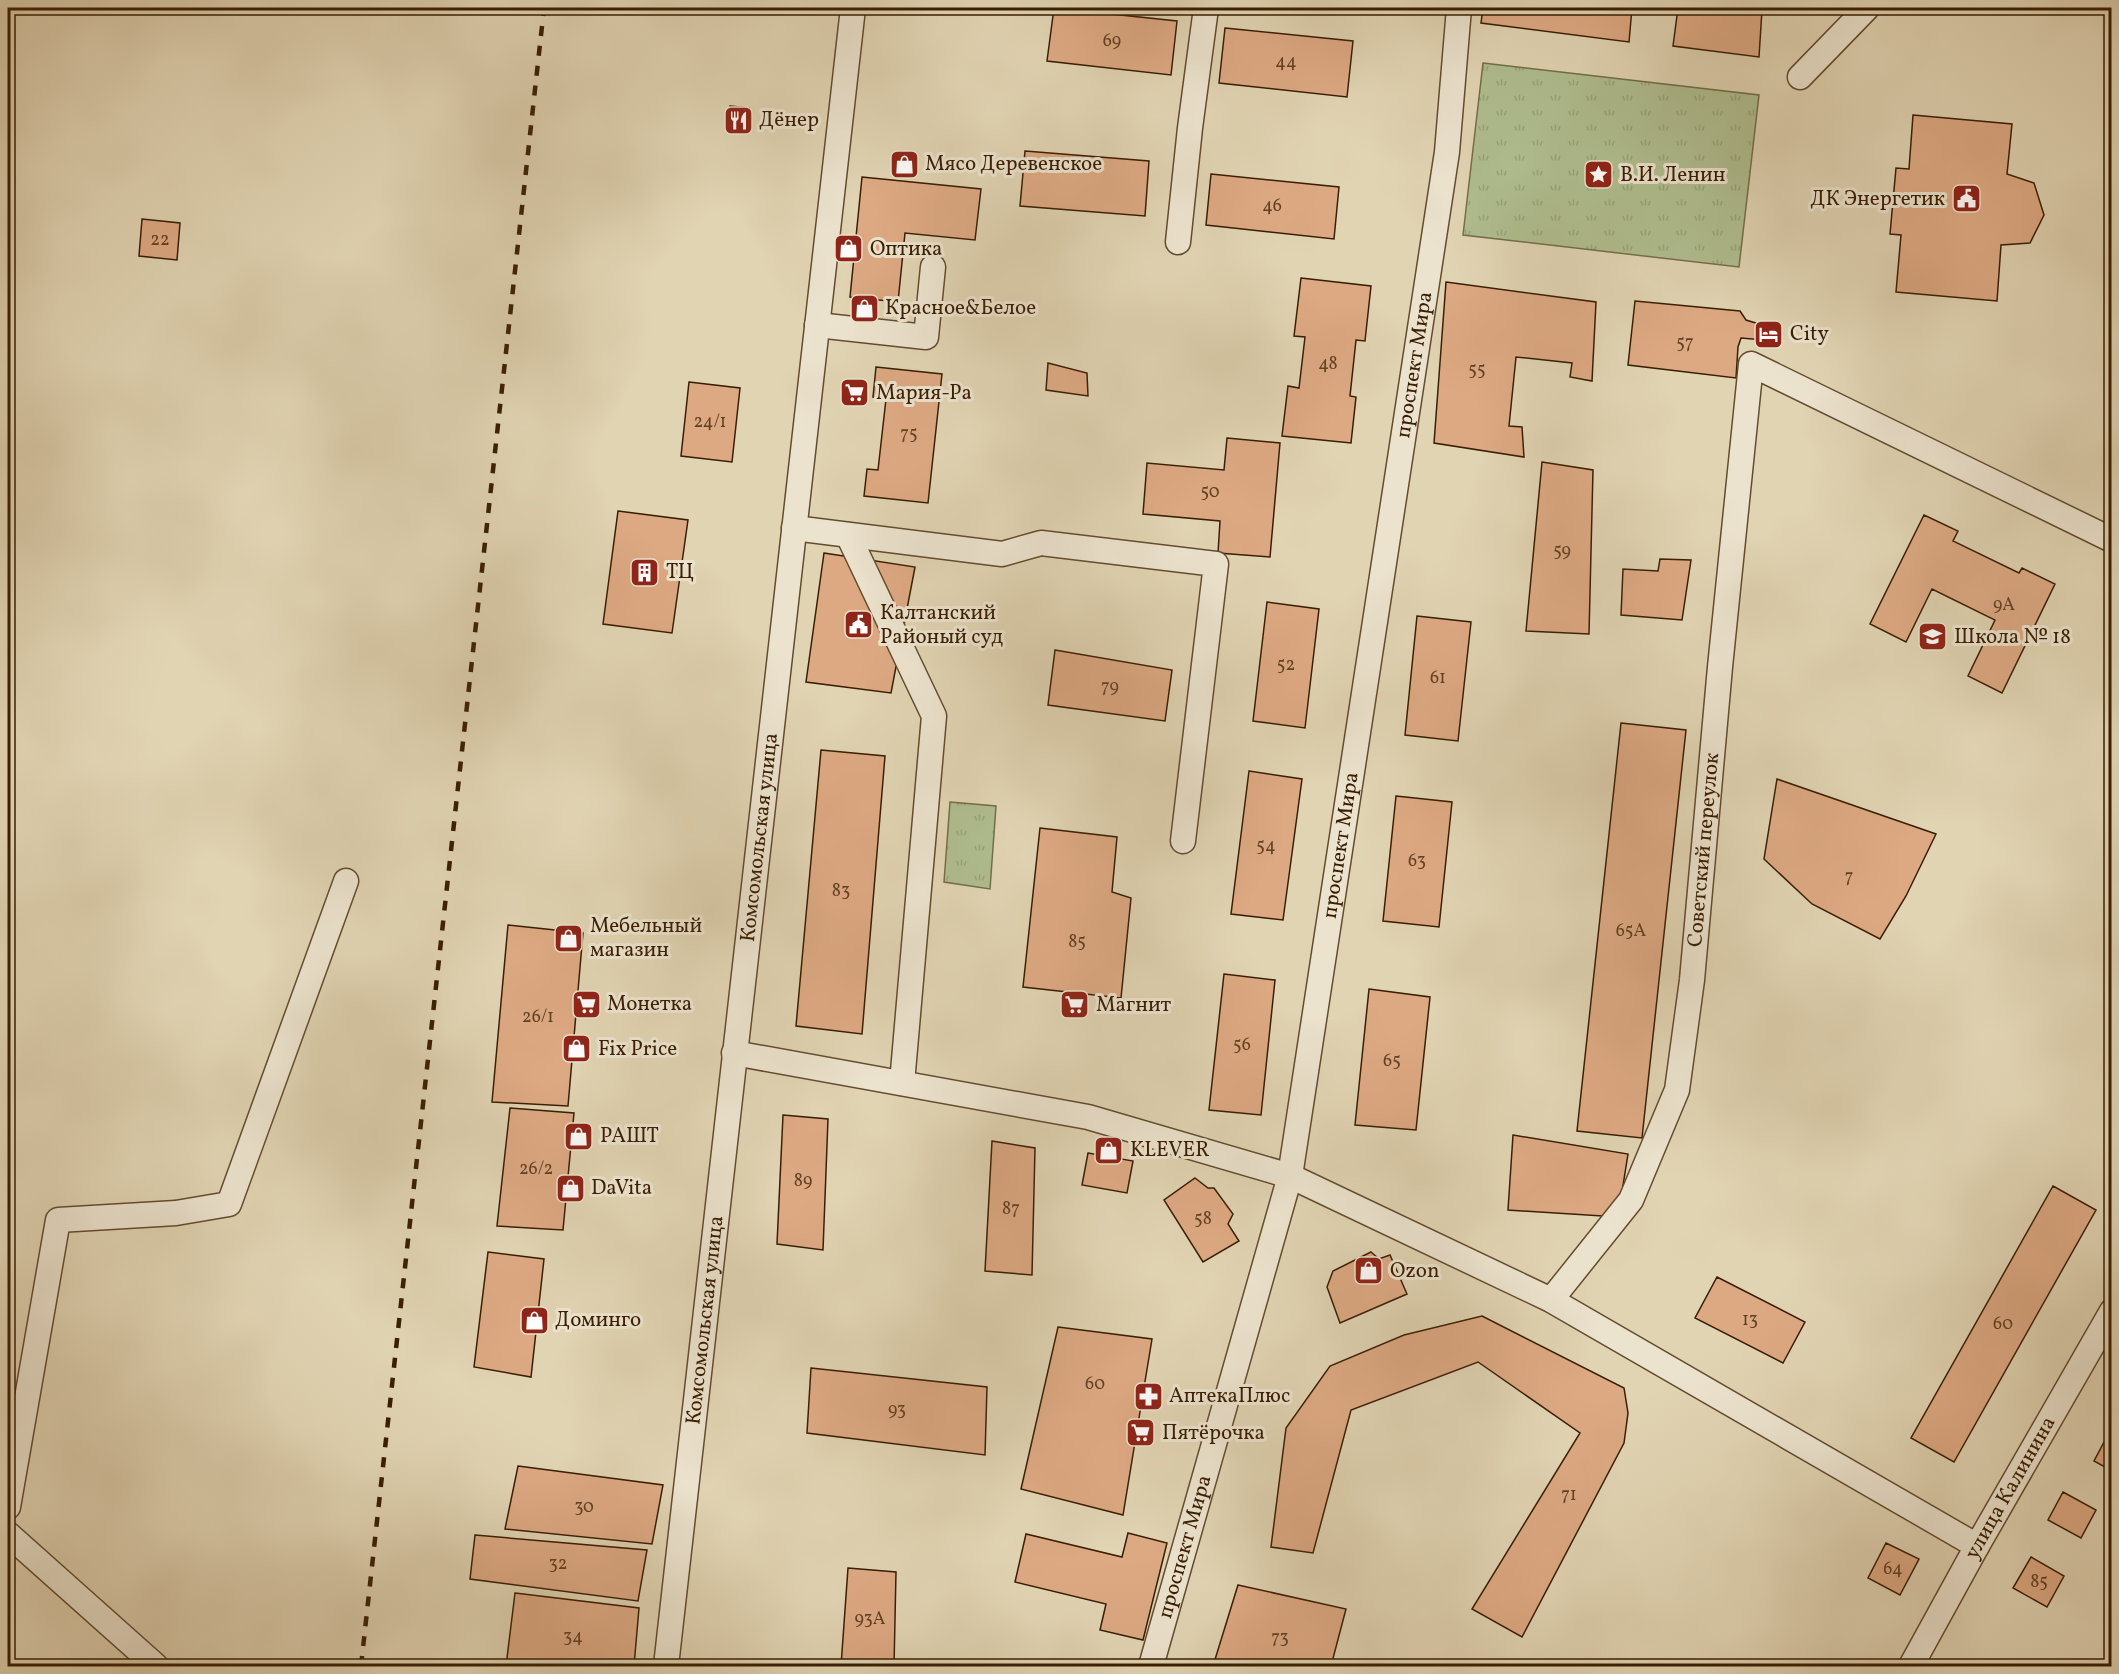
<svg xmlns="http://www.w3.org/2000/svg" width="2119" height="1674" viewBox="0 0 2119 1674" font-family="Vollkorn,serif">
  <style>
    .park { fill: url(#park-tufts); stroke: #746e49; stroke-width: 1.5 }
    .building { fill: #dda983; stroke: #391e03; stroke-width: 1.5 }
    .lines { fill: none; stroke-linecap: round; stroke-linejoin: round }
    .minor-casing { stroke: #634c2f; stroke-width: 27 }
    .minor { stroke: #ece3ce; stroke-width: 24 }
    .rail { stroke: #391e03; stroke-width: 4.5; stroke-dasharray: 10 10; stroke-linecap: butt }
    .labels { text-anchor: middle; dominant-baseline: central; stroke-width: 6; stroke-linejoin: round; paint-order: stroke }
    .number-label { font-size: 18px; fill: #624123 }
    .poi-label { font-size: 21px; fill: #391e03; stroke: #ece3ce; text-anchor: start }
    .street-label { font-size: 21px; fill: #391e03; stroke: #ece3ce }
  </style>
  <defs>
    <pattern id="park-tufts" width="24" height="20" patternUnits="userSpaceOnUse" patternTransform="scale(1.5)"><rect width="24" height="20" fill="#afbd8f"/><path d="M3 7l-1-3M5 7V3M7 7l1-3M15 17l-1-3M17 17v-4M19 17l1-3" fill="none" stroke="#97a27a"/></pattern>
  </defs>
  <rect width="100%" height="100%" fill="#e1d4b3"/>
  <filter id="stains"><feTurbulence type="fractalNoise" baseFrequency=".00333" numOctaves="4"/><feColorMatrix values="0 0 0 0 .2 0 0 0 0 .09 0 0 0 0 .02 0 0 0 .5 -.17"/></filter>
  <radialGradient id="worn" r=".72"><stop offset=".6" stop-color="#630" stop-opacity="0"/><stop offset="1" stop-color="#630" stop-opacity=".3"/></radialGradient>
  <path class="park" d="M1483 63 1759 95 1739 267 1463 235Z
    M950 802 996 806 990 889 944 882Z"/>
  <path class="building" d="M1054 8 1177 21 1171 75 1047 61Z
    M1483 8H1632L1629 42 1481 23Z
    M1678 8H1743L1762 10 1759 57 1673 46Z
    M1225 28 1353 41 1347 97 1219 83Z
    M730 106 749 108V132H727Z
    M1913 115 2012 124 2007 174 2034 183 2044 215 2030 243 2001 245 1997 301 1896 292 1901 235 1890 234 1896 168 1909 169Z
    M1025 151 1149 161 1145 216 1020 206Z
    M1211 174 1339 187 1334 239 1206 225Z
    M862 177 981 189 975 240 905 233 898 302 850 297Z
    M142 219 180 223 177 260 139 256Z
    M1301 278 1371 286 1365 341 1356 340 1350 396 1356 397 1351 443 1282 436 1288 386 1299 388 1305 337 1294 336Z
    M1446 282 1596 302 1592 381 1570 377 1572 363 1516 357 1509 426 1522 427 1524 457 1434 443Z
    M1635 301 1740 311 1746 320 1766 326 1764 340 1741 338 1738 347 1736 378 1628 365Z
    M1048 363 1087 373 1088 396 1046 390Z
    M876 367 942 374 928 503 864 496 867 469 878 470 886 399 873 397Z
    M689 382 740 388 732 462 681 456Z
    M1227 438 1280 443 1270 557 1218 553 1220 521 1143 514 1147 463 1224 470Z
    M1542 462 1593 470 1589 634 1526 631Z
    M618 511 688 520 672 633 603 624Z
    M1924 515 1958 531 1953 541 2019 573 2022 568 2055 584 2002 693 1968 676 1995 620 1932 589 1906 642 1870 624Z
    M824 553 915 567 891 693 806 682Z
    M1660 559 1691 560 1682 620 1621 615 1623 569 1658 571Z
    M1267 602 1319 609 1305 728 1253 721Z
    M1417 616 1471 622 1458 741 1405 735Z
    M1055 650 1172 670 1165 721 1048 705Z
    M1621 723 1686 730 1642 1138 1577 1131Z
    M821 750 885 756 862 1034 796 1026Z
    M1249 771 1302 779 1283 920 1231 914Z
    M1777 779 1936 834 1906 896 1880 939 1812 904 1764 859Z
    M1396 796 1452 802 1439 927 1383 921Z
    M1040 828 1117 837 1112 892 1131 898 1121 998 1023 987Z
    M508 925 583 933 568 1106 492 1102Z
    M1224 974 1275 980 1261 1115 1209 1110Z
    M1369 989 1430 997 1416 1130 1355 1125Z
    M510 1108 574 1113 563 1230 497 1226Z
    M783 1115 828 1119 823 1250 777 1244Z
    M1513 1135 1628 1154 1618 1217 1508 1210Z
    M992 1141 1035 1148 1032 1275 985 1271Z
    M1088 1153 1133 1161 1127 1193 1082 1185Z
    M1195 1178 1208 1188H1214L1233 1214 1228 1224 1239 1241 1203 1262 1164 1200Z
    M2053 1186 2096 1210 1954 1462 1911 1438Z
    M488 1252 544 1259 531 1377 474 1367Z
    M1371 1252 1379 1259 1390 1255 1407 1294 1340 1323 1327 1287 1333 1271Z
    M1717 1277 1805 1322 1783 1363 1695 1318Z
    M1482 1316 1624 1388 1628 1413 1624 1443 1522 1637 1472 1609 1580 1433 1478 1362 1351 1410 1313 1553 1271 1547 1286 1428 1330 1366 1404 1335Z
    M1058 1327 1152 1339 1123 1515 1021 1489Z
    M811 1368 987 1387 985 1455 807 1433Z
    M2111 1429H2112V1471L2094 1461Z
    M518 1466 663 1485 652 1544 505 1529Z
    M2063 1492 2096 1510 2081 1538 2048 1520Z
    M1128 1533 1167 1543 1143 1640 1100 1630 1106 1604 1015 1582 1026 1534 1122 1557Z
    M475 1535 647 1550 638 1601 470 1579Z
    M1886 1543 1919 1559 1900 1595 1868 1578Z
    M2031 1557 2064 1576 2047 1607 2013 1588Z
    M848 1568 896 1572 894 1666H841Z
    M1238 1585 1346 1609 1331 1666H1213Z
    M515 1593 639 1608 634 1666H506Z"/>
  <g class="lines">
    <defs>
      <g id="minor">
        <path d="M1800 77 1867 8"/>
        <path d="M1178 242 1190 128 1206 8"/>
        <path d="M817 325 926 337 933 267"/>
        <path d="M794 528 1002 554 1041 543 1216 564 1183 841"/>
        <path d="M848 535 934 716 902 1083"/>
        <path d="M734 1053 1088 1117 1290 1176 1551 1300 1977 1546"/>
        <path id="s1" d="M1551 1300 1631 1200 1677 1090 1692 980 1720 667 1751 364 2112 540"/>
        <path d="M8 1507 58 1220 176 1213 229 1204 346 881"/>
        <path d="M8 1534 156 1666"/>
        <path id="s2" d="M666 1666 853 8"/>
        <path id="s3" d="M1151 1666 1290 1176 1447 152 1459 8"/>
        <path id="s4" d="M1911 1666 1977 1546 2112 1311"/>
      </g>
    </defs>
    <use href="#minor" class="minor-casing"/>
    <use href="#minor" class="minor"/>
    <path class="rail" d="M361 1666 544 8"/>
  </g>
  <defs>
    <symbol id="restaurant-square" viewBox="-11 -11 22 22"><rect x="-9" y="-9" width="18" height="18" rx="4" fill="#8f2418" stroke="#ece3ce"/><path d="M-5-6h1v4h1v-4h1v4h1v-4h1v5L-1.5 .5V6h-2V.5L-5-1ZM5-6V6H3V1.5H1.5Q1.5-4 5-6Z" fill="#fff"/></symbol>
    <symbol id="shop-square" viewBox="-11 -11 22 22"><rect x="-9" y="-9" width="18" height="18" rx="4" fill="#8f2418" stroke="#ece3ce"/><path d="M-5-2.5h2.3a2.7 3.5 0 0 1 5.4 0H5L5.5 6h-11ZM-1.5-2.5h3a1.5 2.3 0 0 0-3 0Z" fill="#fff"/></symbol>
    <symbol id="sight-square" viewBox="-11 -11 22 22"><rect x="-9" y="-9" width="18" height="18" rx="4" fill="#8f2418" stroke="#ece3ce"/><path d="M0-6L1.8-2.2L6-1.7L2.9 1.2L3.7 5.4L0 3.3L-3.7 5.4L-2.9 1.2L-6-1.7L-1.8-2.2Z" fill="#fff"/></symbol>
    <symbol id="civic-square" viewBox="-11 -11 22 22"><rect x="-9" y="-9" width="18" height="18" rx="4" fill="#8f2418" stroke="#ece3ce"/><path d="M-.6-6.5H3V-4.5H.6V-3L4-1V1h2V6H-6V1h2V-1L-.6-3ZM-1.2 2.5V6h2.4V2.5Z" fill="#fff"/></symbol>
    <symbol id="hotel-square" viewBox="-11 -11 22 22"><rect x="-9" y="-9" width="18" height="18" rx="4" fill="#8f2418" stroke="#ece3ce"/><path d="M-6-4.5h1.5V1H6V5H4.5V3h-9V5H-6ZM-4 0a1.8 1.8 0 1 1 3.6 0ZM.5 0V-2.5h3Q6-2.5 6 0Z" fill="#fff"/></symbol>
    <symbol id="supermarket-square" viewBox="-11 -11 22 22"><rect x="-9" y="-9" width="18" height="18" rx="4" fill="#8f2418" stroke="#ece3ce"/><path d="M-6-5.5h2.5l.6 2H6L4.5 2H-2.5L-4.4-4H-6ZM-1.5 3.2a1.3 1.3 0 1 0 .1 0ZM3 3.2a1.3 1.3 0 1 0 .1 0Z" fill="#fff"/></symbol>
    <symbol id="building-square" viewBox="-11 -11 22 22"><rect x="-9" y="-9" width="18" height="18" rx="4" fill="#8f2418" stroke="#ece3ce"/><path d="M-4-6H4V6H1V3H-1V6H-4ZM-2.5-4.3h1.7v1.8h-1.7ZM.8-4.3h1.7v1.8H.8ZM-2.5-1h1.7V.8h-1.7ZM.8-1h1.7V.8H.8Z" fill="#fff"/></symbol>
    <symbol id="school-square" viewBox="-11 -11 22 22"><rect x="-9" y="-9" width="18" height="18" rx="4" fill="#8f2418" stroke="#ece3ce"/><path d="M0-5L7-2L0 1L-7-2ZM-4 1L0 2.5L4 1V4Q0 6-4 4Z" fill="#fff"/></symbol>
    <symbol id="pharmacy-square" viewBox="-11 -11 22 22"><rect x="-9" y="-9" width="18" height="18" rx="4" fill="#8f2418" stroke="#ece3ce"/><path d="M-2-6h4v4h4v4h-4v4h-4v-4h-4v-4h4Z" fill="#fff"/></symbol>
  </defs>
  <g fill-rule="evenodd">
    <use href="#restaurant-square" x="722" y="104" width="33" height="33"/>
    <use href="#shop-square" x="888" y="148" width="33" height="33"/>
    <use href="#sight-square" x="1582" y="158" width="33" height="33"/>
    <use href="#civic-square" x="1950" y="182" width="33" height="33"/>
    <use href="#shop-square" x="832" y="232" width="33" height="33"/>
    <use href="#shop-square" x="848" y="292" width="33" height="33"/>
    <use href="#hotel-square" x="1752" y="318" width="33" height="33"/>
    <use href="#supermarket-square" x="838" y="376" width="33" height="33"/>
    <use href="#building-square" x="628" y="556" width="33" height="33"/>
    <use href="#civic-square" x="842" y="608" width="33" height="33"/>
    <use href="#school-square" x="1916" y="620" width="33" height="33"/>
    <use href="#shop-square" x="552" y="922" width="33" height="33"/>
    <use href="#supermarket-square" x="570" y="988" width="33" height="33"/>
    <use href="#supermarket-square" x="1058" y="988" width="33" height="33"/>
    <use href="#shop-square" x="560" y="1032" width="33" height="33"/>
    <use href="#shop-square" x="562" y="1120" width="33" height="33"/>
    <use href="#shop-square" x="1092" y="1134" width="33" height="33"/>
    <use href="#shop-square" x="554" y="1172" width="33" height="33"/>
    <use href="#shop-square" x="1352" y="1254" width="33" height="33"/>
    <use href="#shop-square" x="518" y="1304" width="33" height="33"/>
    <use href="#pharmacy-square" x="1132" y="1380" width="33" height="33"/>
    <use href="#supermarket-square" x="1124" y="1416" width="33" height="33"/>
  </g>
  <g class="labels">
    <g class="number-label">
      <text x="1112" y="41">69</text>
      <text x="1286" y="62">44</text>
      <text x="1272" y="206">46</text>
      <text x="160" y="240">22</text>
      <text x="1685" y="343">57</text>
      <text x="1328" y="364">48</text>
      <text x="1477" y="370">55</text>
      <text x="710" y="422">24/1</text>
      <text x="909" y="434">75</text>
      <text x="1210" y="492">50</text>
      <text x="1562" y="551">59</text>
      <text x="2004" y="605">9А</text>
      <text x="1286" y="665">52</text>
      <text x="1438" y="678">61</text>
      <text x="1110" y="687">79</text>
      <text x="1266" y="846">54</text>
      <text x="1417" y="861">63</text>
      <text x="1849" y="877">7</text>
      <text x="841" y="891">83</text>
      <text x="1631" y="931">65А</text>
      <text x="1077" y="942">85</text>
      <text x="538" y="1017">26/1</text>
      <text x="1242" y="1045">56</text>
      <text x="1392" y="1061">65</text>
      <text x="536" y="1169">26/2</text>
      <text x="803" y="1181">89</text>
      <text x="1011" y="1209">87</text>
      <text x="1203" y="1219">58</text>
      <text x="1750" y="1320">13</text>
      <text x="2003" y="1324">60</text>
      <text x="1095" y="1384">60</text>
      <text x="897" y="1410">93</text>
      <text x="1569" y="1495">71</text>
      <text x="584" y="1507">30</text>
      <text x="558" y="1564">32</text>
      <text x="1893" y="1569">64</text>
      <text x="2039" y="1582">85</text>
      <text x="870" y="1619">93А</text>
      <text x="573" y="1637">34</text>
      <text x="1280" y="1638">73</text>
    </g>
    <g class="poi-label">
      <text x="759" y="120">Дёнер</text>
      <text x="925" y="164">Мясо Деревенское</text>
      <text x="1620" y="175">В.И. Ленин</text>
      <text x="1945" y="199" text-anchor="end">ДК Энергетик</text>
      <text x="870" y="249">Оптика</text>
      <text x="885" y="308">Красное&amp;Белое</text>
      <text x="1790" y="334">City</text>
      <text x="876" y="393">Мария-Ра</text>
      <text x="666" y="572">ТЦ</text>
      <text x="880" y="613">Калтанский<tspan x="880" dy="24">Районый суд</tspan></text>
      <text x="1954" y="637">Школа № 18</text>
      <text x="590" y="926">Мебельный<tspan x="590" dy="24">магазин</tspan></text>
      <text x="607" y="1004">Монетка</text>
      <text x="1096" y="1005">Магнит</text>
      <text x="598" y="1049">Fix Price</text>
      <text x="600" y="1136">РАШТ</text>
      <text x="1130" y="1150">KLEVER</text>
      <text x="591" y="1188">DaVita</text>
      <text x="1390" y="1271">Ozon</text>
      <text x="555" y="1320">Доминго</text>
      <text x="1169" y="1396">АптекаПлюс</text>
      <text x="1162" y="1433">Пятёрочка</text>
    </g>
    <g class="street-label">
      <text stroke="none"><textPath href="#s3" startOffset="1330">проспект Мира</textPath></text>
      <text stroke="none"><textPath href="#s2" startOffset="834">Комсомольская улица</textPath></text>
      <text stroke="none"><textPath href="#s3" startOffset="844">проспект Мира</textPath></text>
      <text stroke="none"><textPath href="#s1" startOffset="489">Советский переулок</textPath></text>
      <text stroke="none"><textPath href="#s2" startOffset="348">Комсомольская улица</textPath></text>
      <text stroke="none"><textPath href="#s4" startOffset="204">улица Калинина</textPath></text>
      <text stroke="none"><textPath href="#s3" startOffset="124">проспект Мира</textPath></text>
    </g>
  </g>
  <rect width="2119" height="1674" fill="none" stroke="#e1d4b3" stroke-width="30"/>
  <rect x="9" y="9" width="2101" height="1656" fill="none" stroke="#391e03" stroke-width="3"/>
  <rect x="15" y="15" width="2089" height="1644" fill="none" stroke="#391e03" stroke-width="1.5"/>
  <rect width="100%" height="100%" filter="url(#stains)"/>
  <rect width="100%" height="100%" fill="url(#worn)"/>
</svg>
